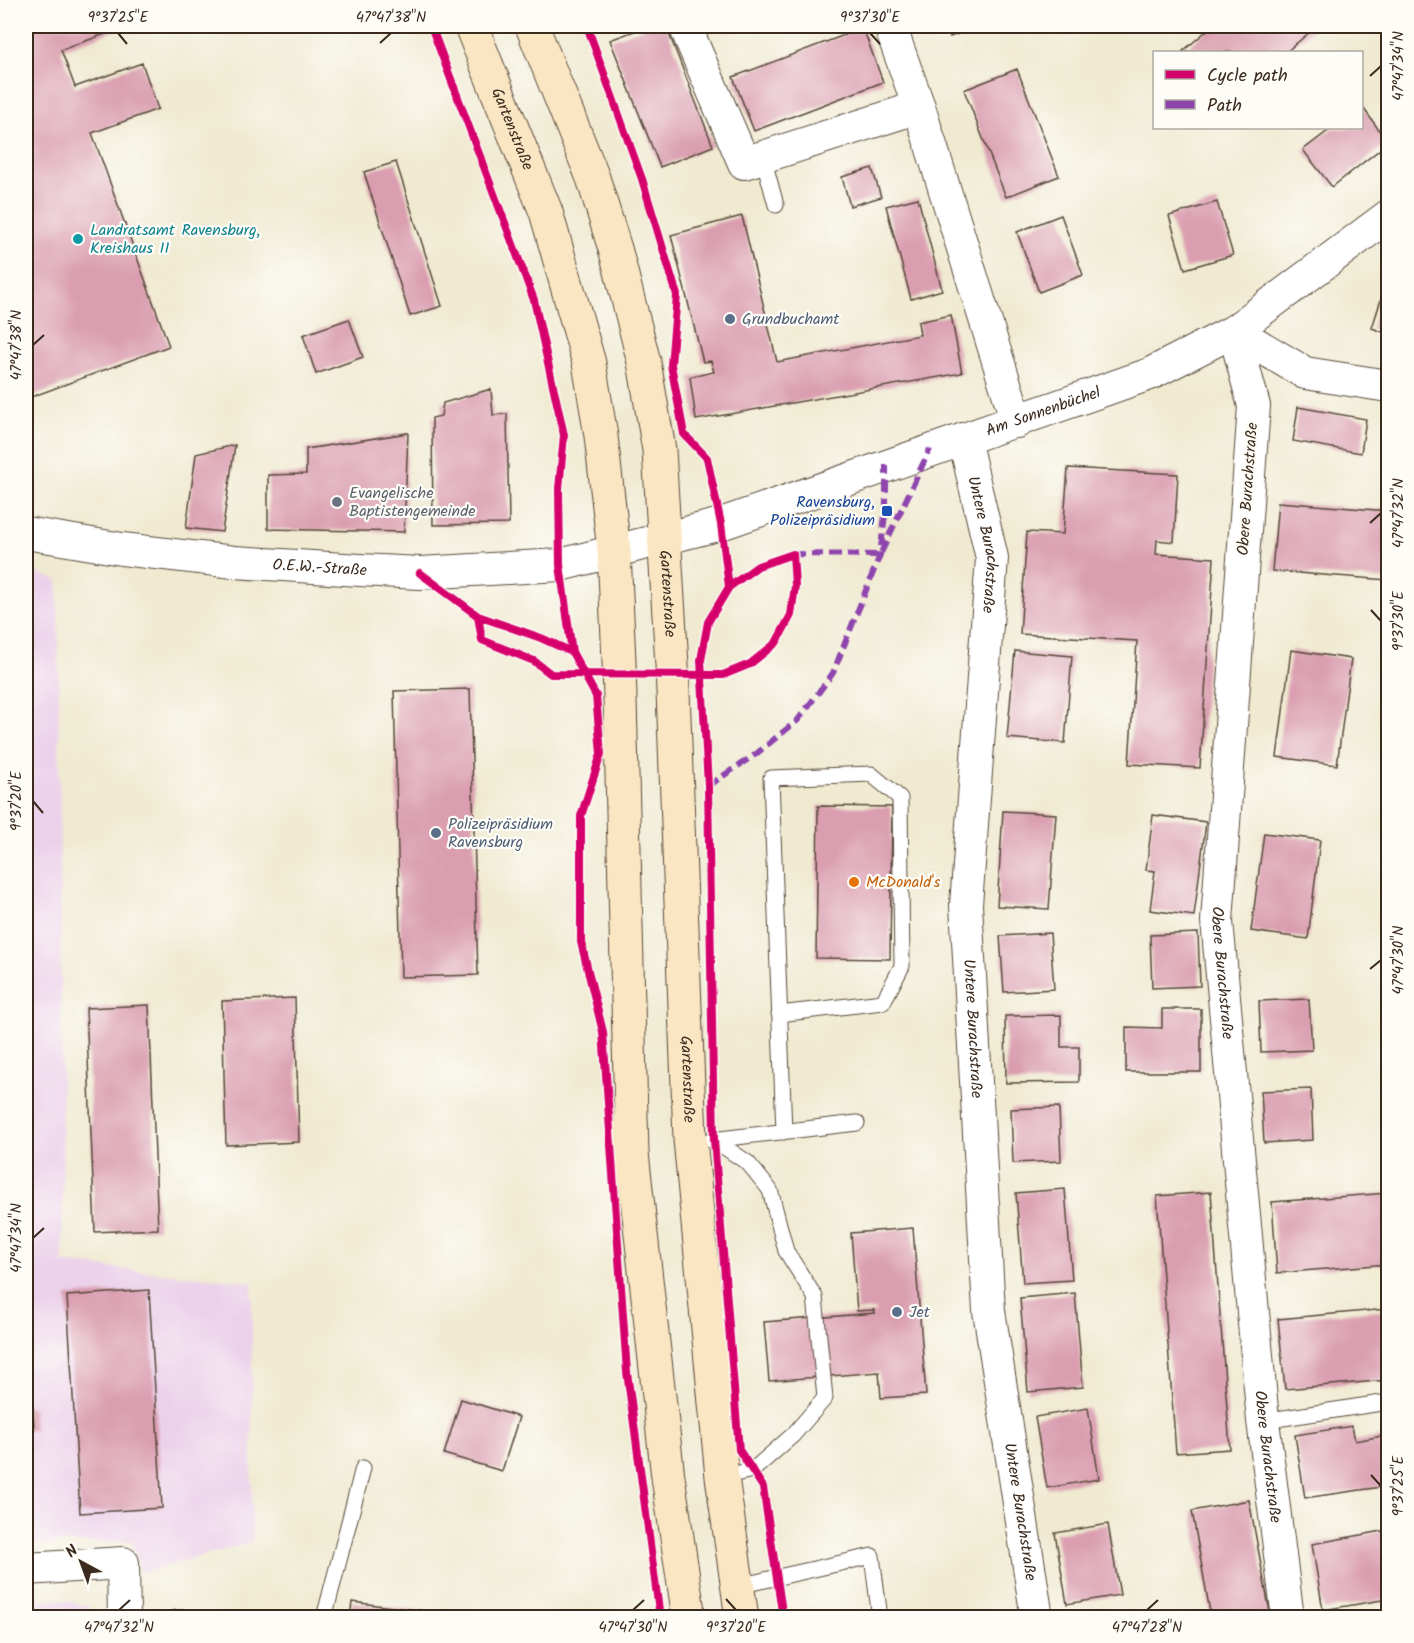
<svg xmlns="http://www.w3.org/2000/svg" width="1414" height="1643" viewBox="0 0 1414 1643" font-family="Kalam,sans-serif">
  <style>
    .built { fill: #ecd1ea }
    .building { fill: #da9eb0 }
    .lines { fill: none; stroke-linecap: round; stroke-linejoin: round }
    .lane-casing { stroke: #564739; stroke-width: 17 }
    .street-casing { stroke: #564739; stroke-width: 34 }
    .secondary-casing { stroke: #564739; stroke-width: 35 }
    .lane { stroke: #fff; stroke-width: 15 }
    .street { stroke: #fff; stroke-width: 32 }
    .secondary { stroke: #fbe6c3; stroke-width: 33 }
    .quiet { stroke: #8e44ad; stroke-width: 6; stroke-dasharray: 12 6; stroke-linecap: butt }
    .cycleway-casing { stroke: #fdfcf7; stroke-width: 11 }
    .cycleway { stroke: #d6006c; stroke-width: 8 }
    .ticks { fill: none; stroke: #3b2a1e; stroke-width: 2 }
    .culture-dot { fill: #0f9aa8; stroke: #fdfcf7; stroke-width: 2 }
    .service-dot { fill: #5c6f8a; stroke: #fdfcf7; stroke-width: 2 }
    .worship-dot { fill: #6b7280; stroke: #fdfcf7; stroke-width: 2 }
    .transit-dot { fill: #1a4fb4; stroke: #fdfcf7; stroke-width: 2 }
    .food-dot { fill: #e8710a; stroke: #fdfcf7; stroke-width: 2 }
    .labels { text-anchor: middle; dominant-baseline: central; stroke-width: 4.5; stroke-linejoin: round; paint-order: stroke }
    .street-label { font-size: 16px; fill: #3b2a1e; stroke: #fdfcf7 }
    .culture-label { font-size: 16px; fill: #0d838f; stroke: #fdfcf7; text-anchor: start }
    .service-label { font-size: 16px; fill: #4e5e75; stroke: #fdfcf7; text-anchor: start }
    .worship-label { font-size: 16px; fill: #5b616d; stroke: #fdfcf7; text-anchor: start }
    .transit-label { font-size: 16px; fill: #164399; stroke: #fdfcf7; text-anchor: end }
    .food-label { font-size: 16px; fill: #c56008; stroke: #fdfcf7; text-anchor: start }
    .neatline { fill: none; stroke: #3b2a1e; stroke-width: 2 }
    .ticks-label { font-size: 15px; text-anchor: middle; fill: #3b2a1e }
  </style>
  <rect width="100%" height="100%" fill="#fdfcf7"/>
  <filter id="ink" filterUnits="userSpaceOnUse"><feTurbulence type="fractalNoise" baseFrequency=".0167" numOctaves="2"/><feDisplacementMap in="SourceGraphic" scale="12" xChannelSelector="R" yChannelSelector="G"/><feConvolveMatrix kernelMatrix="1 2 1 2 8 2 1 2 1" color-interpolation-filters="sRGB"/></filter>
  <filter id="wash" filterUnits="userSpaceOnUse"><feTurbulence type="fractalNoise" baseFrequency=".008" numOctaves="4" result="noise"/><feDisplacementMap in="SourceGraphic" scale="24" xChannelSelector="R" yChannelSelector="G"/><feGaussianBlur stdDeviation="1.35" result="paint"/><feColorMatrix in="noise" values="0 0 0 0 0 0 0 0 0 0 0 0 0 0 0 0 0 1.4 0 .05"/><feComposite in="paint" operator="in"/></filter>
  <g filter="url(#wash)">
    <rect width="100%" height="100%" fill="#f0ead1"/>
    <path class="built" d="M26 569 58 580 63 1263 252 1282V1542L141 1573 131 1541 26 1545Z
      M59 1599 88 1606 96 1617H26V1600Z"/>
    <g id="blocks">
      <path class="building" d="M26 26H127L61 50 75 87 142 63 158 109 92 133 169 346 26 399Z
        M648 26H666L713 146 660 167 610 40Z
        M946 26H979L950 37Z
        M1212 26H1317L1286 52H1182Z
        M863 28 883 82 754 131 733 77Z
        M1017 69 1059 176 1006 197 964 90Z
        M1362 106 1388 143 1332 187 1303 150 1332 128H1362Z
        M396 162 442 306 410 316 364 172Z
        M872 168 881 197 850 206 842 177Z
        M918 198 942 290 911 299 886 206Z
        M1217 202 1233 255 1185 269 1169 216Z
        M1061 215 1083 275 1039 292 1017 232Z
        M742 216 777 362 920 335 918 322 951 315 962 373 696 420 690 377 714 372 711 361 703 362 671 235Z
        M1388 277V334L1372 328Z
        M349 319 363 357 316 374 303 335Z
        M491 389 493 415 507 414 509 524 433 525 432 418 441 416 443 403Z
        M1298 407 1366 419 1361 453 1293 441Z
        M408 433 404 532 268 529V475L306 474V449Z
        M235 445 222 532 186 528 196 454Z
        M1068 468 1178 474 1174 542 1157 540 1156 554 1214 558 1200 768 1129 764 1137 641 1020 634 1027 532 1063 534Z
        M1278 502 1388 511V580L1272 571Z
        M1291 650 1351 659 1337 765 1277 757Z
        M1015 651 1072 656 1065 743 1007 738Z
        M470 689 478 975 401 977 394 691Z
        M818 806 892 807 890 959 816 958Z
        M1003 811 1056 814 1049 909 997 906Z
        M1153 815 1206 822 1194 916 1150 910 1155 871 1146 870Z
        M1264 833 1320 840 1308 939 1251 931Z
        M1050 933 1054 989 1004 992 1000 936Z
        M1198 933 1200 986 1152 988 1150 935Z
        M295 998 299 1142 226 1145 222 1001Z
        M1309 999 1312 1050 1261 1052 1259 1001Z
        M149 1005 158 1229 95 1232 86 1008Z
        M1162 1009H1201V1072H1126V1027L1162 1028Z
        M1061 1015V1047H1079V1082L1006 1083 1005 1016Z
        M1311 1089 1313 1140 1264 1143 1261 1091Z
        M1059 1107 1061 1161 1013 1163 1011 1109Z
        M1065 1189 1072 1280 1023 1283 1016 1193Z
        M1211 1192 1230 1449 1176 1453 1157 1196Z
        M1388 1193V1264L1277 1273 1272 1202Z
        M913 1228 926 1395 881 1398 879 1372 769 1381 764 1322 875 1313 874 1310 857 1311 851 1233Z
        M149 1290 162 1508 80 1513 67 1296Z
        M1075 1293 1083 1387 1028 1392 1020 1298Z
        M1388 1309V1380L1285 1389 1278 1319Z
        M461 1399 519 1417 502 1471 444 1454Z
        M26 1407H33L34 1430 26 1431Z
        M1088 1408 1099 1479 1047 1488 1035 1417Z
        M1352 1426 1355 1441 1388 1435V1486L1305 1498 1295 1435Z
        M1249 1500 1271 1618H1211L1192 1511Z
        M1108 1524 1120 1595 1067 1604 1055 1533Z
        M1388 1530V1599L1323 1610 1312 1544Z
        M352 1602 463 1616V1618H350Z"/>
    </g>
  </g>
  <g filter="url(#ink)">
    <use href="#blocks" fill-opacity="0" stroke="#564739" stroke-width="1.5"/>
    <g class="lines">
      <defs>
        <path id="lane" d="M763 157 776 205
          M779 1014 883 1002 902 966 900 798 871 774 771 778 784 1132
          M711 1140 857 1123
          M714 1140 748 1163 770 1190 786 1251 815 1297 825 1398 793 1435 753 1470 722 1477
          M1263 1421 1388 1402
          M738 1586 872 1556 880 1618
          M176 1618H190
          M324 1618 363 1468"/>
        <g id="street">
          <path d="M685 26 744 163 919 107"/>
          <path d="M890 26 919 107 1017 422"/>
          <path id="s1" d="M1234 331 1254 406 1217 921 1263 1421 1288 1618"/>
          <path d="M1234 331 1305 373 1388 386"/>
          <path id="s2" d="M964 439 992 558 966 905 989 1311 1037 1618"/>
          <path id="s3" d="M26 533 122 549 234 562 360 570 420 573 560 565 721 524 1150 374 1234 331 1388 216"/>
          <path d="M26 1569 123 1563 124 1618"/>
        </g>
        <g id="secondary">
          <path id="s4" d="M471 26 546 212 589 363 601 436 614 551 619 661 632 1153 668 1477 689 1618"/>
          <path id="s5" d="M532 26 593 178 616 252 644 362 659 450 672 665 690 1139 722 1477 742 1618"/>
        </g>
      </defs>
      <use href="#lane" class="lane-casing"/>
      <use href="#street" class="street-casing"/>
      <use href="#secondary" class="secondary-casing"/>
      <use href="#lane" class="lane"/>
      <use href="#street" class="street"/>
      <use href="#secondary" class="secondary"/>
      <path class="quiet" d="M793 554 880 555 930 449
        M708 786 756 754 798 720 833 673 880 555 886 507V465"/>
      <defs>
        <path id="cycleway" d="M431 26 534 300 564 435 559 489 560 565 572 652 596 696 601 754 581 816V942L603 1032 627 1372 660 1618
          M587 26 642 179 677 295 671 365 684 434 707 458 721 524 729 587 708 622 701 660 708 786 714 1140 739 1450 763 1487 783 1618
          M420 573 478 616 541 638 572 652
          M478 616 482 640 534 661 551 674 723 675 750 664 776 643 791 615 795 586 793 554 758 566 729 587"/>
      </defs>
      <use href="#cycleway" class="cycleway-casing"/>
      <use href="#cycleway" class="cycleway"/>
    </g>
  </g>
  <path class="ticks" d="M118 33 127 44M870 33 880 44M380 43 391 33M1370 76 1381 66M33 345 44 335M1370 523 1381 513M1371 610 1381 621M33 801 43 813M1370 969 1381 960M33 1238 44 1228M1371 1475 1381 1486M726 1599 736 1610M119 1610 130 1600M633 1610 644 1600M1147 1610 1158 1600"/>
  <circle class="culture-dot" cx="78" cy="239" r="6"/>
  <g class="service-dot">
    <circle cx="730" cy="319" r="6"/>
    <circle cx="436" cy="833" r="6"/>
    <circle cx="897" cy="1312" r="6"/>
  </g>
  <circle class="worship-dot" cx="337" cy="502" r="6"/>
  <rect class="transit-dot" x="881" y="505" width="12" height="12" rx="3"/>
  <circle class="food-dot" cx="854" cy="882" r="6"/>
  <g class="labels">
    <g class="street-label">
      <text stroke="none"><textPath href="#s4" startOffset="111">Gartenstraße</textPath></text>
      <text stroke="none"><textPath href="#s3" startOffset="1044">Am Sonnenbüchel</textPath></text>
      <text transform="translate(1248 489) rotate(-86)">Obere Burachstraße</text>
      <text stroke="none"><textPath href="#s2" startOffset="108">Untere Burachstraße</textPath></text>
      <text stroke="none"><textPath href="#s3" startOffset="296">O.E.W.-Straße</textPath></text>
      <text stroke="none"><textPath href="#s5" startOffset="588">Gartenstraße</textPath></text>
      <text stroke="none"><textPath href="#s1" startOffset="646">Obere Burachstraße</textPath></text>
      <text stroke="none"><textPath href="#s2" startOffset="594">Untere Burachstraße</textPath></text>
      <text stroke="none"><textPath href="#s5" startOffset="1074">Gartenstraße</textPath></text>
      <text stroke="none"><textPath href="#s1" startOffset="1132">Obere Burachstraße</textPath></text>
      <text stroke="none"><textPath href="#s2" startOffset="1080">Untere Burachstraße</textPath></text>
    </g>
    <g class="culture-label">
      <text x="90" y="230">Landratsamt Ravensburg,<tspan x="90" dy="18">Kreishaus II</tspan></text>
    </g>
    <g class="service-label">
      <text x="742" y="319">Grundbuchamt</text>
      <text x="448" y="824">Polizeipräsidium<tspan x="448" dy="18">Ravensburg</tspan></text>
      <text x="909" y="1312">Jet</text>
    </g>
    <g class="worship-label">
      <text x="349" y="493">Evangelische<tspan x="349" dy="18">Baptistengemeinde</tspan></text>
    </g>
    <g class="transit-label">
      <text x="875" y="502">Ravensburg,<tspan x="875" dy="18">Polizeipräsidium</tspan></text>
    </g>
    <g class="food-label">
      <text x="866" y="882">McDonald's</text>
    </g>
  </g>
  <rect width="1414" height="1643" fill="none" stroke="#fdfcf7" stroke-width="66"/>
  <rect x="1153" y="51" width="210" height="78" fill="#fdfcf7" stroke="#afa8a0" stroke-width="1.5"/>
  <rect x="1165" y="70" width="30" height="9" fill="#d6006c" stroke="#afa8a0" stroke-width="1.5"/>
  <text x="1207" y="81" font-size="18" fill="#3b2a1e">Cycle path</text>
  <rect x="1165" y="100" width="30" height="9" fill="#8e44ad" stroke="#afa8a0" stroke-width="1.5"/>
  <text x="1207" y="111" font-size="18" fill="#3b2a1e">Path</text>
  <g transform="translate(81 1562) rotate(319)" stroke="#fdfcf7" stroke-width="4.5" paint-order="stroke">
  <path d="M0-4.5L10 22L0 15L-10 22Z" fill="#3b2a1e"/>
  <text y="-9" font-size="16" font-weight="bold" text-anchor="middle" fill="#3b2a1e">N</text>
  </g>
  <rect x="33" y="33" width="1348" height="1577" class="neatline"/>
  <g class="ticks-label">
    <text x="118" y="22">9°37'25"E</text>
    <text x="391" y="22">47°47'38"N</text>
    <text x="870" y="22">9°37'30"E</text>
    <text transform="translate(1398 66) rotate(-90)" y="5">47°47'34"N</text>
    <text transform="translate(16 345) rotate(-90)" y="5">47°47'38"N</text>
    <text transform="translate(1398 513) rotate(-90)" y="5">47°47'32"N</text>
    <text transform="translate(1398 621) rotate(-90)" y="5">9°37'30"E</text>
    <text transform="translate(16 801) rotate(-90)" y="5">9°37'20"E</text>
    <text transform="translate(1398 960) rotate(-90)" y="5">47°47'30"N</text>
    <text transform="translate(16 1238) rotate(-90)" y="5">47°47'34"N</text>
    <text transform="translate(1398 1486) rotate(-90)" y="5">9°37'25"E</text>
    <text x="119" y="1632">47°47'32"N</text>
    <text x="633" y="1632">47°47'30"N</text>
    <text x="736" y="1632">9°37'20"E</text>
    <text x="1147" y="1632">47°47'28"N</text>
  </g>
</svg>
